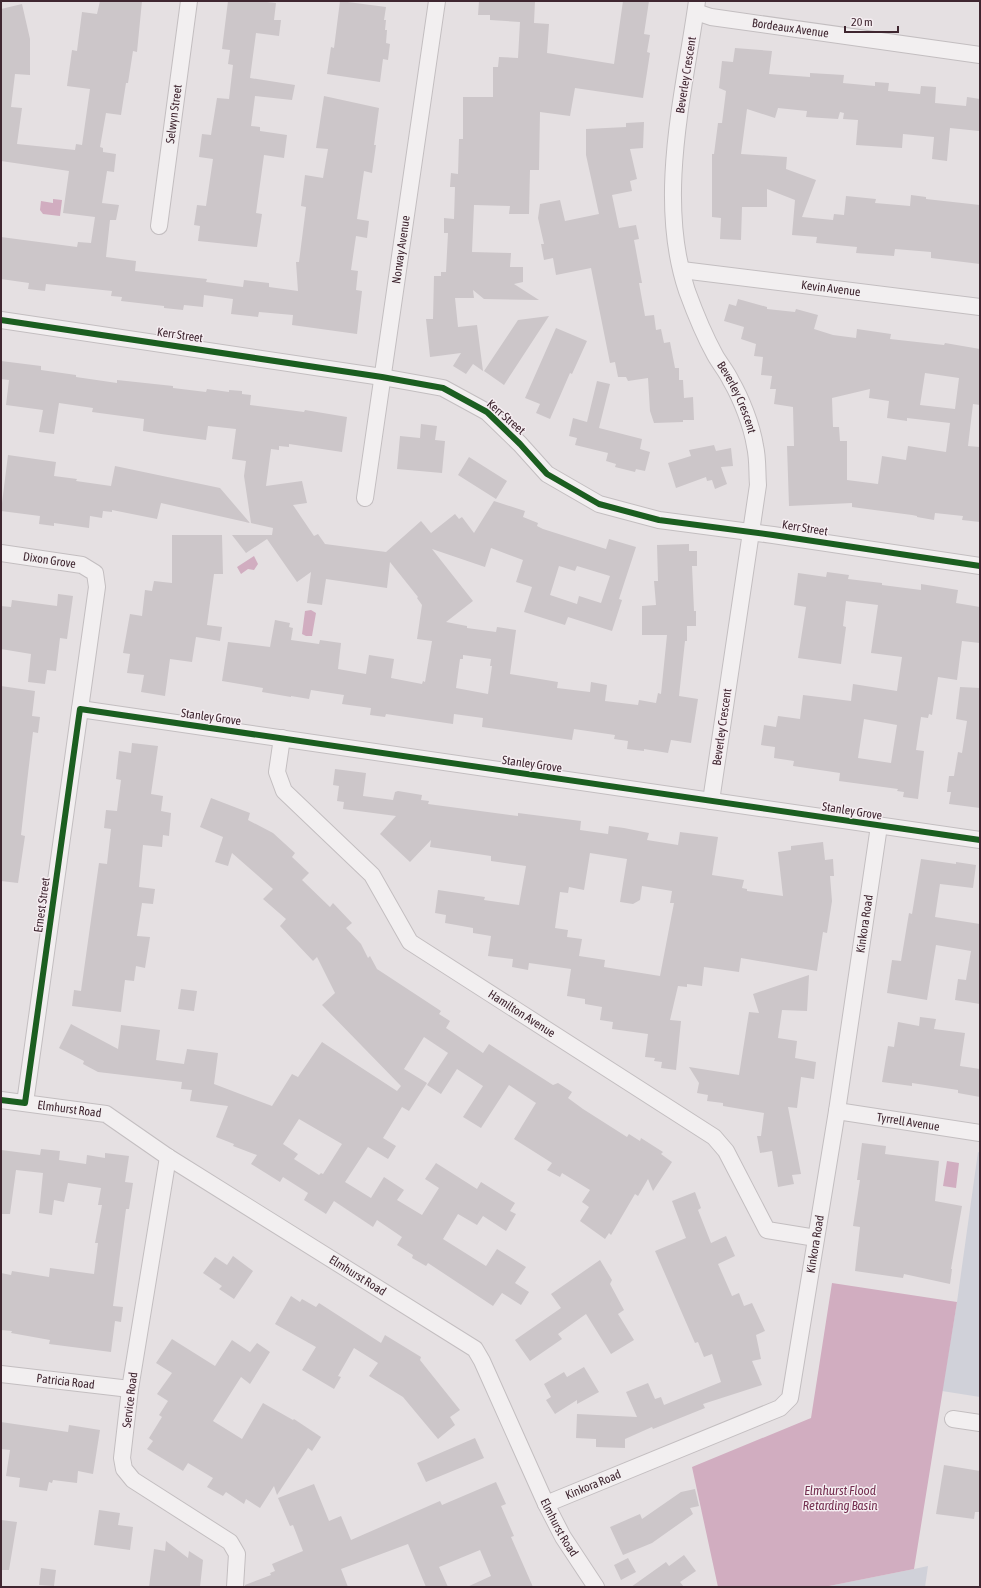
<svg xmlns="http://www.w3.org/2000/svg" width="981" height="1588" viewBox="0 0 981 1588" font-family="'Asap Condensed',sans-serif">
  <style>
    .green { fill: #d0d1d9 }
    .water { fill: #d1adc0 }
    .building { fill: #ccc6c9; fill-rule: evenodd }
    .lines { fill: none; stroke-linecap: round; stroke-linejoin: round }
    .minor-casing { stroke: #c3bec0; stroke-width: 18 }
    .minor { stroke: #f2eff0; stroke-width: 16 }
    .cycleway-casing { stroke: #f5edf1; stroke-width: 8 }
    .cycleway { stroke: #1b5e20; stroke-width: 6 }
    .labels { text-anchor: middle; dominant-baseline: central; stroke-width: 3; stroke-linejoin: round; paint-order: stroke }
    .street-label { font-size: 12px; fill: #3f2630; stroke: #f5edf1 }
    .water-label { font-size: 13px; font-style: italic; fill: #742f50; stroke: #f5edf1 }
  </style>
  <rect width="100%" height="100%" fill="#e5e0e2"/>
  <path class="green" d="M978 1152 980 1153V1397L942 1391 957 1302Z
    M928 1566 925 1587H824L914 1569Z"/>
  <path class="water" d="M53 199 62 200 60 216 43 214 40 210 41 201 53 203Z
    M254 556 258 564 254 570 248 569 241 574 237 567Z
    M311 610 316 613 312 636H306L302 634 305 611Z
    M947 1161 959 1163 956 1188 943 1186Z
    M832 1283 957 1302 914 1569 824 1587H718L692 1467 811 1418Z"/>
  <path class="building" d="M100 1H142L137 52 133 51 128 83H126L121 115 106 113 100 147 103 148V152L116 154 114 172 107 171 102 203 119 205 116 220H110L106 257 136 261 135 271 207 279 206 282 243 287 244 280 269 283V287L298 291 296 262H299L306 207 301 206 305 175 323 178 328 149 316 148 324 96 379 108 374 145H376L372 173 364 171 357 219 369 221 367 238 356 236 351 270 358 271 356 290 362 291 357 334 292 325 293 315 259 312 258 317 231 314 233 299 204 295 203 307 184 305 183 310 164 308V306L121 301 122 297 111 296 112 291 46 284 45 291 28 289 29 283 1 279V237L77 247 78 242 91 243 95 217 63 213 69 171 1 161V9L22 4 30 39V75L15 74 11 107 22 108 17 144 75 150 76 144 82 145 90 89 67 86 72 50 77 51 82 12 97 14Z
    M228 1H258L276 3 274 20H281L279 36 256 33 250 78 295 85 292 100 255 96 251 126 260 127V131L287 135 284 158 264 155 256 213 262 214 257 247 198 241 200 226 194 225 197 205 206 206 213 159 199 157 202 134 211 135 217 98 229 99 233 65 228 64 230 50 222 49Z
    M340 1 386 7 384 20H386L385 30H387L386 43 390 44 388 60 383 59 380 82 327 74 331 47 334 48Z
    M479 1H535L534 23 549 24 547 53 614 64 623 1H649L644 34 650 35 647 52 650 53 643 98 575 88 570 116 540 112 539 170H530L529 214H509L510 206 474 205 472 252 511 253 510 267H523V282L514 284 539 300 484 299 473 290 474 298H455L458 327 477 325 483 371 473 364 466 374 453 366 461 353 430 357 426 319H433L434 276H441V272H446L448 233H444V218L454 219 455 187H450L451 173 458 174 459 139H463V97H493V67H498L499 57 518 58 520 22 490 20V15H478Z
    M735 48 772 51 769 74 810 77V73L844 75 843 83 875 86V82L889 83 888 91 920 94 921 86 936 87 935 103 966 106 967 97 980 99 979 131 950 128 947 161 932 159 934 137 903 134 902 148 856 145 858 120 843 119 844 113 840 112 838 119 806 117 807 111 778 108 775 118 747 109 741 154 787 157 786 169 816 180 802 217 833 220 834 214 844 215 846 196 876 199 875 203 910 206 911 195 926 197V199L980 205V264L931 258V252L895 249 894 256 856 253 857 247 816 243 817 237 792 235 795 200 767 189V207H742L741 240 720 239 721 218 712 217V154H714L718 123H722L726 91 719 88 722 61 733 62Z
    M644 122 643 148 630 149 637 179 630 181 632 191 612 195 619 228 636 225 639 239 634 240 642 283H639L645 316 654 315 656 330 661 329 664 343 670 342 675 368H679V380H683L684 398 693 397 694 420H683V422L654 423 650 411 648 378 628 381 626 377H618L615 362 610 363 591 268 556 275 553 258 544 260 541 244H544L538 218 540 204 560 200 565 221 599 214 586 155V129L626 127V123Z
    M738 299 767 307V309L795 312 796 309 818 315 814 329 833 335 856 338 857 329 891 334 890 339 944 345 945 343 980 349V405L973 404 968 446 980 447V522L962 520 963 516 935 513 934 520 917 517V516L912 515 852 507V503L789 506 787 446H794L793 407 774 404 776 389H770L772 376 761 375 763 357 754 356 756 344 741 339 744 327 724 321 729 304 736 306ZM925 373 959 378 955 409 920 405ZM870 389 869 398 889 401 887 418 907 421V418L950 423 946 452 908 446 906 460 882 456 878 484 847 480V441H840L839 427H833L832 398Z
    M549 316 504 385 484 371 518 320Z
    M556 328 587 341 572 374 570 373 550 419 536 413 540 404 525 398Z
    M1 361 41 366V370L76 375V377L117 383V380L173 386V388L206 392 207 389 229 392V390L242 391V394L251 395 250 405 304 412 305 410 347 417 342 452 289 444V447L279 446V450L271 449 266 486 302 481 307 503 293 505 314 536 318 534 325 544 386 552 421 521 431 533 455 514 459 519 462 517 474 533 494 501 525 511 523 517 538 523 537 526 543 529 606 549 609 539 636 547 619 599 622 600 612 631 568 617 565 625 524 612 532 587 516 582 523 560 491 548 485 567 432 549 473 601 446 622 467 626V628L496 632 497 627 516 630 510 674 558 682 557 688 590 692 591 682 607 685 605 701 638 705 639 700 656 703 658 693 661 694 667 635H642V606L656 605 654 581H658L657 545 689 544V551H697V566H692L694 611H696V626H687V641H685L679 696 698 699 691 743 671 740 668 753 644 749V751L627 749 628 741 614 739 615 735 574 729 572 740 482 727 483 718 454 714 453 724 386 714 385 717 370 715 371 708 342 704 344 695 311 690 309 699 291 696V697L262 692 263 688 222 681 228 642 270 647 275 620 290 623 289 627 293 628 291 640 319 644 320 640 341 643 338 669 366 674 369 655 394 659 391 678 422 684 423 681 425 682 432 641 417 639 422 605 417 598 418 597 390 562 387 588 326 579 322 605 307 603 311 572 297 582 267 539 246 553 232 535H272L273 528 251 523 244 476 246 461 232 459 236 429 208 426 206 440 161 434 143 431 144 419 92 412 93 408 59 403 54 434 39 432 43 410 6 405 9 380 1 379ZM559 566 575 571 577 566 610 576 601 603 579 596 577 604 550 595ZM463 655 491 659 490 666H492L488 694 456 688 460 659H463Z
    M597 381 610 384 599 428 642 439 640 449 650 452 645 471 636 469 635 472 615 467 616 464 606 461 608 453 575 445 577 438 569 436 573 418 587 422Z
    M421 424 437 426 435 440 445 441 442 473 397 469 400 436 420 438Z
    M714 445 716 451 731 448 733 466 721 467 727 484 715 489 712 480 707 481 706 477 676 488 668 463 691 456 689 450Z
    M8 455 56 462 54 476 77 479 76 481 111 486 115 466 220 488 250 523 161 503 157 519 112 510V512L103 511 102 518 90 516 89 528 54 523V526L39 524 40 516 1 511Z
    M469 457 507 481 496 499 458 475Z
    M172 535H222L223 574H214L207 625 222 627 220 641 196 637 192 662 170 659 165 696 141 692 144 675 127 673 130 654 123 653 130 614 142 616 145 590 152 591 154 581 172 583Z
    M827 572 849 575 848 579 882 583V585L921 590V584L958 590 956 603 980 607V643L962 641 957 680 938 677 932 715 929 714 928 718 921 717 916 750 924 751 918 799 903 797 904 792 897 791 898 789 839 781 840 773 793 766 794 761 774 758 775 747 761 745 764 725 776 727 778 716 800 719 803 695 851 701 853 684 897 691 902 657 871 653 878 605 846 601 843 626 846 627 841 664 798 658 806 607 794 605 798 573 826 577ZM864 719 897 725 891 763 858 758Z
    M58 594 73 596 67 639 60 638 56 671 47 670 45 684 28 682 31 654 1 649V606L11 607 12 600 57 606Z
    M1 686 35 691 32 716 40 717 38 733 33 732 27 782 21 835 25 836 18 883 1 881Z
    M960 687 980 688V808L949 804 951 792H947L949 776H954L958 752 962 753 967 721 956 719Z
    M132 743 158 746 151 794 163 796 161 811 171 813 169 836 163 835 162 847 143 845 139 887 155 889 153 904 142 903 137 936 150 937 145 968 136 966 134 981 125 980 121 1012 72 1006 74 990 81 991 99 863 107 864 111 829 104 828 106 810 117 811 121 780 116 779 119 751 131 753Z
    M335 769 366 773 363 796 393 800 395 792 398 791 422 795 421 800 429 801 428 804 495 813 518 816V813L581 821 580 830 608 834 609 826 624 828 649 833 647 840 678 845 680 832 718 837 712 875 744 880 742 888 747 889V891L783 896 778 852 791 850V846L823 842 825 860 833 859 834 876H830L832 901 827 933 823 932 817 971 741 958 739 972 704 967 702 986 687 984V987L678 986 670 1020 681 1021 676 1070 661 1068 662 1062 654 1061 655 1058 645 1057 648 1034 612 1029 613 1022 600 1020 602 1007 585 1004V999L567 996 571 969 529 963 528 970 512 967 513 959 488 956 491 936 473 933V928L445 923 446 915 435 913 438 890 485 897 484 900 519 905 526 866 491 861V856L430 847 431 840 410 862 380 834 396 816 343 809 344 802 337 801 339 786 333 785ZM590 853 627 859 620 902 633 904 640 900 642 886 672 891 670 903H674L660 976 604 967 605 960 579 956 582 939 567 937 568 930 555 928 560 892 568 893 569 887 584 890Z
    M211 798 250 813 248 820 273 833 295 853 292 857 309 873 302 880 330 907 333 903 352 923 346 928 361 944 368 958 370 956 377 969 441 1011 439 1014 450 1021 446 1028 483 1053 489 1044 553 1085 558 1083 572 1092 568 1098 583 1109 627 1137 629 1134 640 1141 641 1138 663 1152 661 1154 672 1162 653 1191 648 1179 638 1196 635 1194 611 1235 609 1233 605 1239 580 1221 589 1207 582 1202 590 1190 562 1173 560 1177 547 1170 552 1163 514 1139 536 1103 509 1085 481 1128 463 1117 483 1086 457 1069 441 1094 427 1085 448 1053 424 1037 404 1069 427 1083 409 1111 402 1107 383 1138 396 1146 388 1159 368 1147 345 1182 371 1198 384 1177 404 1190 397 1200 422 1215 439 1188 425 1179 436 1163 477 1189 481 1182 515 1203 510 1211 516 1214 506 1231 483 1216 477 1225 458 1214 443 1239 486 1266 497 1249 526 1267 515 1283 529 1292 521 1305 502 1293 493 1306 428 1263 426 1266 412 1258 413 1255 397 1245 402 1237 377 1220 373 1227 334 1201 326 1214 304 1200 308 1193 283 1177 280 1182 251 1164 257 1155 233 1146 234 1144 216 1137 228 1106 190 1101 192 1090 181 1089 182 1082 98 1072 83 1064 84 1061 59 1048 71 1024 118 1049 121 1025 160 1030 156 1060 184 1064 187 1049 218 1053 214 1084 272 1106 292 1074 298 1077 322 1042 397 1091 401 1086 322 1005 335 993 317 957 313 961 280 926 286 919 263 899 273 889 232 853 228 866 215 862 223 837 200 827ZM299 1119 342 1144 323 1174 321 1173 319 1175 294 1159 298 1154 283 1144Z
    M921 859 956 864V862L976 865 973 888 940 884 935 917 980 924V1004L955 1000 958 979 966 980 971 951 936 945 927 1000 887 993 892 960 901 961 909 913 912 914Z
    M809 975 807 1011 782 1010 778 1038 797 1041 795 1058 816 1062 814 1079 801 1077 797 1108 788 1107 801 1174 792 1175 794 1184 778 1187 772 1151 760 1153 757 1136H761L764 1113 723 1106V1103L707 1101 708 1095 697 1093 699 1083 689 1067 739 1075 749 1012 759 1013 753 994Z
    M181 989 197 991 194 1011 178 1009Z
    M920 1017 936 1019 934 1029 965 1033 960 1066 980 1069V1097L958 1093V1090L912 1083V1086L882 1082 888 1046 894 1047 898 1022 919 1026Z
    M862 1143 886 1146 885 1154 939 1161 935 1201 962 1206 951 1269H952L950 1284 904 1274 903 1278 855 1271 860 1227 853 1226 860 1180H857Z
    M41 1149 60 1151 59 1160 86 1164 87 1155 105 1158V1153L129 1156 125 1182 133 1183 129 1209H126L113 1306 123 1307 121 1322 115 1321 111 1352 49 1344 50 1340 11 1333 12 1331 1 1330V1273L11 1275 12 1271 49 1277 50 1268 94 1274 98 1243H95L102 1205H98L101 1188 68 1183 64 1202 54 1200 52 1215 39 1213 43 1173 16 1170 10 1214H1V1150L40 1155Z
    M695 1192 701 1208 698 1210 711 1243 726 1236 735 1256 718 1264 732 1296 739 1293 744 1306 752 1303 765 1331 756 1335 761 1359 752 1361 762 1385 703 1404 705 1408 653 1429 652 1427 625 1439V1448L596 1447V1439L576 1438 577 1414 637 1417 626 1392 648 1383 655 1399 661 1397 664 1405 721 1382 712 1354 704 1357 698 1342 695 1343 655 1251 686 1238 672 1201Z
    M233 1256 253 1271 234 1299 219 1289 222 1286 203 1273 215 1257 227 1265Z
    M600 1260 612 1280 610 1284 624 1310 618 1314 634 1340 611 1354 586 1314 558 1334 562 1339 530 1361 515 1340 561 1308 551 1294Z
    M291 1296 300 1302 302 1299 316 1307 319 1303 381 1343 385 1335 421 1357 420 1360 460 1410 450 1417 455 1425 438 1439 403 1397 369 1376 378 1363 354 1348 338 1376 341 1377 334 1389 302 1370 316 1347 275 1324Z
    M172 1339 215 1366 232 1340 250 1352 257 1343 270 1352 250 1384 241 1377 213 1421 242 1439 263 1403 293 1420 294 1419 321 1437 312 1451 308 1448 277 1495 274 1486 260 1508 246 1499 244 1504 226 1492 223 1496 207 1487 213 1478 188 1463 183 1471 147 1449 153 1441 149 1438 162 1417 159 1415 168 1401 157 1394 172 1373 156 1363Z
    M584 1367 599 1392 577 1404V1400L555 1414 546 1400 551 1397 544 1384 564 1372 567 1377Z
    M1 1422 68 1432 69 1425 100 1430 93 1474 78 1471 77 1483 53 1480 52 1483 49 1482 47 1491 19 1487 20 1478 6 1476 10 1450 1 1449Z
    M475 1438 484 1458 426 1482 417 1463Z
    M944 1465 980 1471V1512H975L974 1519 936 1514Z
    M496 1482 506 1504 501 1506 514 1536 511 1537 533 1587H467L491 1576 480 1550 439 1567 448 1587H426L408 1544 341 1569 348 1587H245V1585L271 1575 270 1573 275 1571 272 1564 303 1551 293 1525 290 1526 278 1498 314 1484 329 1521 341 1516 351 1540 440 1501 442 1505Z
    M695 1489 699 1506 690 1508 693 1514 652 1543 623 1555 610 1527 640 1514 642 1519 681 1492Z
    M99 1510 120 1513 118 1525 133 1527 130 1550 94 1545Z
    M1 1520 17 1522 9 1570H1Z
    M166 1541 188 1558 189 1551 203 1560 200 1587H149L154 1549 165 1551Z
    M684 1555 696 1571 680 1582 684 1587H631L666 1562 669 1566Z
    M628 1558 636 1572 621 1580 614 1565Z
    M41 1568 56 1570 54 1586 39 1585Z"/>
  <g class="lines">
    <defs>
      <g id="minor">
        <path id="s1" d="M697 1C684 94 656 199 687 291 695 313 704 335 715 355 720 364 727 372 731 381 741 398 752 426 755 446 758 458 757 472 758 485L711 801"/>
        <path id="s2" d="M696 12 711 17 980 55"/>
        <path id="s3" d="M159 226 189 1"/>
        <path id="s4" d="M682 270 980 307"/>
        <path d="M1 320 382 377 443 388 487 412 520 444 547 474 599 504 659 520 773 535 980 566"/>
        <path id="s5" d="M365 498 437 1"/>
        <path id="s6" d="M1 553 82 565 95 573 97 587 25 1103"/>
        <path d="M80 709 980 840"/>
        <path id="s7" d="M282 738 277 772 284 791 372 875 410 942 714 1137 726 1151 767 1230 816 1238"/>
        <path id="s8" d="M1 1100 106 1114 168 1157 475 1349 482 1361 546 1504 563 1537 596 1587"/>
        <path id="s9" d="M837 1111 980 1133"/>
        <path d="M168 1157 130 1389 122 1458 124 1469 133 1480 230 1542 237 1554 235 1587"/>
        <path id="s10" d="M1 1374 130 1389"/>
        <path d="M953 1419 980 1423"/>
        <path id="s11" d="M546 1504 780 1408 790 1398 837 1111 879 826"/>
      </g>
    </defs>
    <use href="#minor" class="minor-casing"/>
    <use href="#minor" class="minor"/>
    <defs>
      <path id="cycleway" d="M1 320 382 377 443 388 487 412 520 444 547 474 599 504 659 520 773 535 980 566
        M1 1100 25 1103 80 709 980 840"/>
    </defs>
    <use href="#cycleway" class="cycleway-casing"/>
    <use href="#cycleway" class="cycleway"/>
  </g>
  <g class="labels">
    <g class="street-label">
      <text stroke="none"><textPath href="#s2" startOffset="96">Bordeaux Avenue</textPath></text>
      <text transform="translate(686 75) rotate(-81)">Beverley Crescent</text>
      <text stroke="none"><textPath href="#s3" startOffset="113">Selwyn Street</textPath></text>
      <text stroke="none"><textPath href="#s5" startOffset="251">Norway Avenue</textPath></text>
      <text stroke="none"><textPath href="#s4" startOffset="150">Kevin Avenue</textPath></text>
      <text transform="translate(180 335) rotate(8)">Kerr Street</text>
      <text stroke="none"><textPath href="#s1" startOffset="411">Beverley Crescent</textPath></text>
      <text transform="translate(506 417) rotate(41)">Kerr Street</text>
      <text transform="translate(805 528) rotate(9)">Kerr Street</text>
      <text stroke="none"><textPath href="#s6" startOffset="49">Dixon Grove</textPath></text>
      <text transform="translate(211 717) rotate(8)">Stanley Grove</text>
      <text transform="translate(722 727) rotate(-82)">Beverley Crescent</text>
      <text transform="translate(532 764) rotate(8)">Stanley Grove</text>
      <text transform="translate(852 811) rotate(9)">Stanley Grove</text>
      <text transform="translate(42 905) rotate(-82)">Ernest Street</text>
      <text stroke="none"><textPath href="#s11" startOffset="747">Kinkora Road</textPath></text>
      <text stroke="none"><textPath href="#s7" startOffset="386">Hamilton Avenue</textPath></text>
      <text stroke="none"><textPath href="#s8" startOffset="69">Elmhurst Road</textPath></text>
      <text stroke="none"><textPath href="#s9" startOffset="72">Tyrrell Avenue</textPath></text>
      <text stroke="none"><textPath href="#s11" startOffset="423">Kinkora Road</textPath></text>
      <text stroke="none"><textPath href="#s8" startOffset="405">Elmhurst Road</textPath></text>
      <text stroke="none"><textPath href="#s10" startOffset="65">Patricia Road</textPath></text>
      <text transform="translate(130 1400) rotate(-83)">Service Road</text>
      <text stroke="none"><textPath href="#s11" startOffset="51">Kinkora Road</textPath></text>
      <text stroke="none"><textPath href="#s8" startOffset="741">Elmhurst Road</textPath></text>
    </g>
    <g class="water-label">
      <text x="840" y="1490">Elmhurst Flood<tspan x="840" dy="15">Retarding Basin</tspan></text>
    </g>
  </g>
  <rect width="981" height="1588" fill="none" stroke="#3f2630" stroke-width="4"/>
  <path d="M845 26v6h53v-6" fill="none" stroke="#3f2630" stroke-width="2"/>
  <text x="851" y="26" font-size="12" fill="#3f2630" stroke="#f5edf1" stroke-width="3" paint-order="stroke">20 m</text>
</svg>
